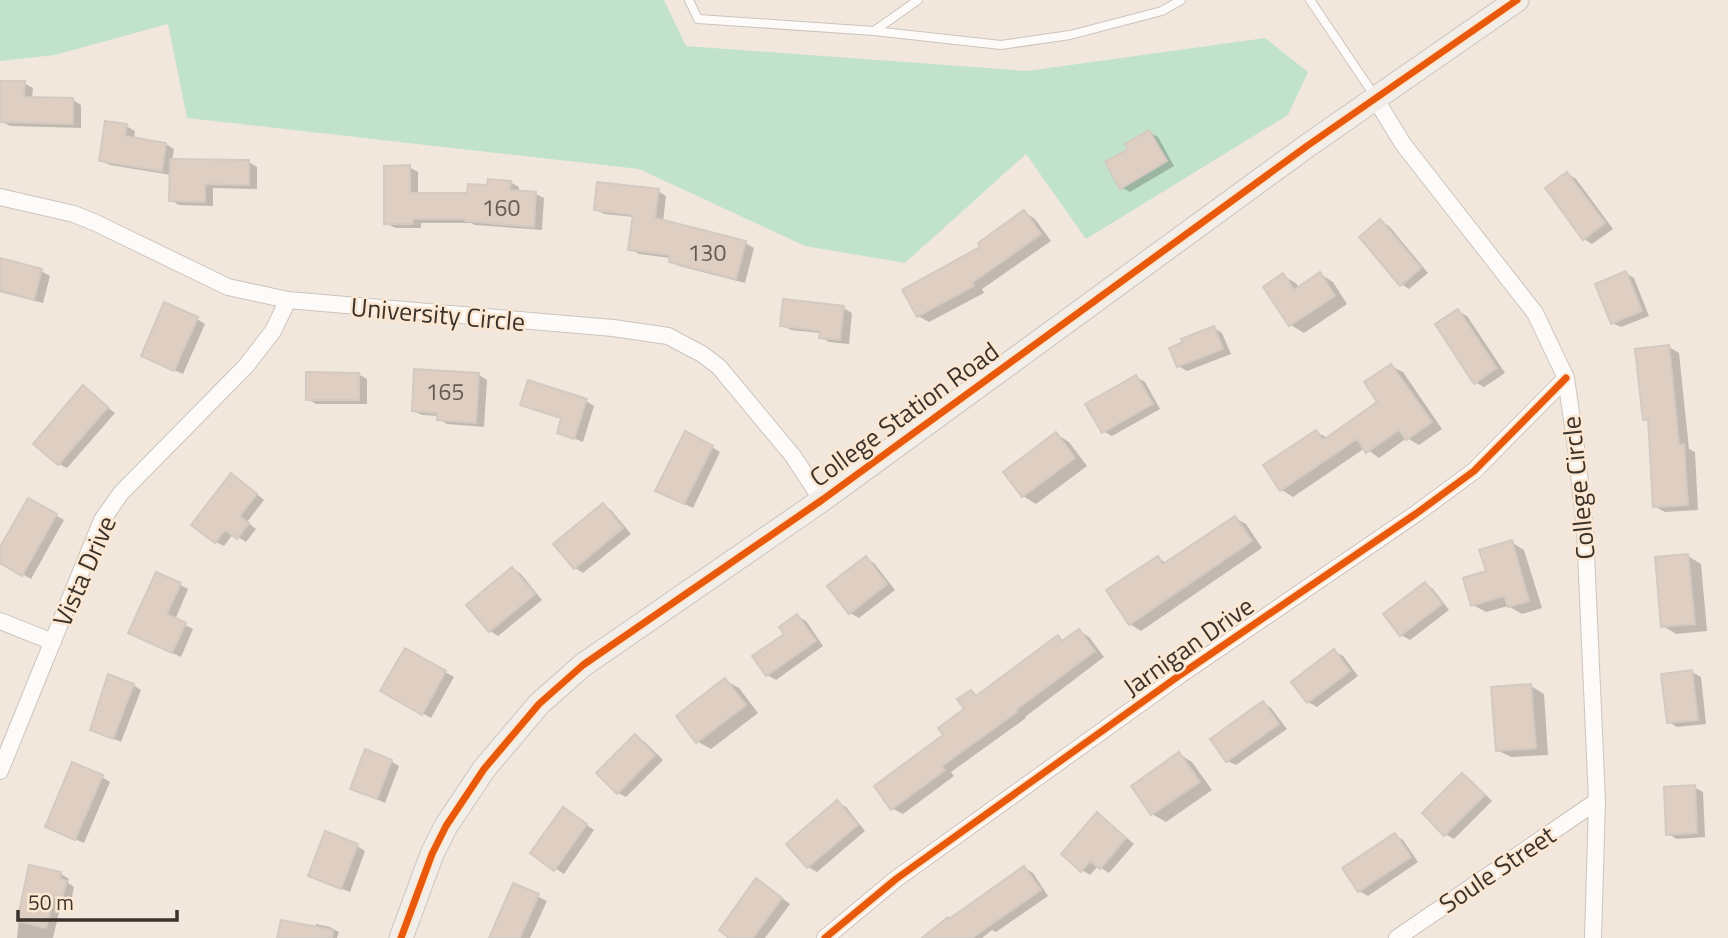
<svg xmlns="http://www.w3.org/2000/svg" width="1728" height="938" viewBox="0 0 1728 938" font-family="'Titillium Web',sans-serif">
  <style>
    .green { fill: #c2e3cb }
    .shadow { fill: #0003 }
    .building { fill: #dfcec2; stroke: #d4cac2; stroke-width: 2 }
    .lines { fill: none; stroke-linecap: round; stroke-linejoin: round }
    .lane-casing { stroke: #cdc4bc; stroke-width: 10 }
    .street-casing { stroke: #cdc4bc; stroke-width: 18 }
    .secondary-casing { stroke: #cdc4bc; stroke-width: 25 }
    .lane { stroke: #fdfbfa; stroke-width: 8 }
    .street { stroke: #fdfbfa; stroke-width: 16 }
    .secondary { stroke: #f2eeea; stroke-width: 23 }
    .cycleway-casing { stroke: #fce8d2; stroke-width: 11 }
    .cycleway { stroke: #e8590c; stroke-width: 7 }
    .labels { text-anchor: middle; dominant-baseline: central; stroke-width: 5; stroke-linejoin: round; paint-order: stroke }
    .number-label { font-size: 23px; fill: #665b52 }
    .street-label { font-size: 26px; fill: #3b332b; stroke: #fce8d2 }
  </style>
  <rect width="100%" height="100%" fill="#f2e7dc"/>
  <path class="green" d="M0 0H664L686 46 1027 71 1265 38 1308 72 1288 115 1086 239 1026 154 905 263 805 246 639 169 187 118 168 24 55 55 0 61Z"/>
  <path class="shadow" d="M24 83 33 88 32 99 73 100 81 105V128L10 126 1 121Z
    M126 126 135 131 134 139 166 144 174 149 172 160 249 162 257 167V189L213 188V206L179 205 171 200V175L110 165 101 161Z
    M1149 132 1158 137 1174 166 1130 192 1121 187 1131 149Z
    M409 167 418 172V194L469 195 510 182 519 187V192L536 194 544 198 542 230 475 225 471 223H421V228H395L386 223Z
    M1568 174 1576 179 1613 229 1592 244 1584 239Z
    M658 191 666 196 663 222 745 243 754 248 745 283 679 266 671 261V258L639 254 630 249 634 217 604 214 596 209Z
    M1024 212 1035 219 1051 241 982 289 984 293 929 322 918 316 983 247Z
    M1380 221 1389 226 1428 273 1409 289 1401 284Z
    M0 260 41 271 50 276 43 303 0 292Z
    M1625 273 1634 278 1649 316 1621 327 1612 323Z
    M1320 274 1333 282 1347 304 1304 333 1291 325 1265 287 1283 276 1296 283 1299 288Z
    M843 308 852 313 849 344 829 342 821 337V333L791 330 782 325Z
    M1458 311 1467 316 1505 373 1484 387 1475 382Z
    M197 319 205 324 183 374 151 360Z
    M1214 328 1222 333 1231 354 1187 371 1178 366Z
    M1669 347 1679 353 1689 449 1695 452 1698 510 1665 512 1654 506 1650 422 1644 419Z
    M1391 366 1403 372 1442 429 1419 445 1407 438 1379 458 1365 448 1293 497 1282 490 1316 432 1328 438 1380 403Z
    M358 374 367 379V404H316L308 399Z
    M479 375 487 380 484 427 447 424 439 419V416L422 415 413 411Z
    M1136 377 1145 382 1160 409 1112 436 1103 431Z
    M83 388 115 413 67 468 59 464Z
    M586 401 594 406 583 442 559 432 563 419 522 404Z
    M1056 434 1069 442 1087 466 1036 504 1023 496Z
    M712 447 720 452 693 508 666 495Z
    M240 480 264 500 247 522 256 529 246 542 233 534 224 546 216 542Z
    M29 500 64 520 31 579 0 561V551Z
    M603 505 611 510 631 534 583 573 575 568Z
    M1235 518 1246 524 1262 548 1141 631 1130 624 1158 558 1168 564Z
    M1511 542 1524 550 1542 608 1522 614 1508 606 1486 612 1473 605 1488 572Z
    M1688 556 1701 564 1707 631 1676 634 1663 626Z
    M866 559 874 563 895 590 859 618 850 613 830 587Z
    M513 569 521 574 542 600 498 636 490 631Z
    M1425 584 1433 589 1449 610 1410 640 1401 635 1386 614Z
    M180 585 188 589 175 620 193 629 181 657 138 637Z
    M797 616 806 621 823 646 776 680 767 675Z
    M1079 631 1089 637 1104 657 1025 717 1026 718 951 772 954 776 903 814 893 809 945 735 967 710 971 692 979 696 1058 637 1065 641Z
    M406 650 454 677 431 718 383 690Z
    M1334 651 1343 656 1358 676 1317 707 1308 702Z
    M1692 672 1701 677 1706 724 1677 727 1669 722Z
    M726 681 739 688 758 713 711 749 698 742Z
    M133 685 141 690 121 742 92 729Z
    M1531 686 1544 694 1548 755 1511 757 1497 750Z
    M1263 703 1271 708 1287 729 1236 765 1227 761Z
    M635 737 644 741 663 760 626 797 618 793Z
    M1179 754 1192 762 1212 790 1166 822 1152 814 1133 786Z
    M391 761 399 766 385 803 352 788Z
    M1463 775 1471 780 1492 801 1454 839 1445 834Z
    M102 777 110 782 84 843 55 831Z
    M1694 787 1703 792 1705 837 1677 839 1668 834Z
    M837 803 846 807 865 831 817 872 808 867Z
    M571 814 594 830 564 874 532 853Z
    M1105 819 1134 844 1109 873 1098 866 1090 875 1082 870Z
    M1395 835 1403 840 1418 862 1368 896 1359 891Z
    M357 846 365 851 350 892 310 876Z
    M1025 868 1033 873 1048 896 996 932 992 930 982 938H924Z
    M61 874 69 879 68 883 74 887 71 902 62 900 53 938H17L19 917Z
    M514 885 547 901 530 938H491Z
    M765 886 790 904 765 938H732Z
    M316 924 330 927 339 932 337 938H279L315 928Z"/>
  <path class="building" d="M0 81H25L24 97 73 98V124L0 122Z
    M105 121 127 124 125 136 166 143 162 171 99 161Z
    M1149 130 1167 161 1120 189 1105 162 1128 149 1125 144Z
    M170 159 249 160V185L205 184V202L169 201Z
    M410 165V193H467L468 184 487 185 488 179 511 181 510 190 536 192 534 227 465 221V219H413V224H384V166Z
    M1567 172 1605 223 1583 240 1545 188Z
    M597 182 659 189 655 218 746 241 736 279 669 262 670 255 628 250 633 215 594 210Z
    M1024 210 1041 234 972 283 974 286 917 317 902 290 980 247 978 243Z
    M1380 219 1421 268 1400 286 1359 237Z
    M0 258 42 269 34 300 0 290Z
    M1626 271 1642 311 1611 324 1595 284Z
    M1320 272 1335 296 1289 326 1263 287 1283 273 1294 290Z
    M783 299 844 306 840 340 819 338 820 331 780 326Z
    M164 302 198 317 174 371 141 356Z
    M1458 309 1497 368 1474 384 1435 324Z
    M1214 326 1223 349 1177 367 1169 348 1183 342 1181 339Z
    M1669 345 1679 445 1684 444 1688 505 1653 507 1648 419 1643 420 1635 349Z
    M1391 364 1432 422 1406 440 1399 430 1366 453 1357 439 1280 491 1263 465 1316 430 1323 440 1377 402 1364 382Z
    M414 369 479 373 476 423 437 420V413L412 411Z
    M306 372 359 373V400H306Z
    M1136 375 1153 404 1102 433 1085 404Z
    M528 380 587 399 574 439 557 433 561 418 520 405Z
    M83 385 108 407 58 465 33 444Z
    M685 431 713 446 684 504 655 491Z
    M1056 432 1075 458 1022 497 1003 472Z
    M231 473 257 494 240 516 249 523 237 539 225 530 215 543 191 525Z
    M28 498 57 514 22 576 0 563V547Z
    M603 503 623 528 574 569 553 544Z
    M1235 516 1252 541 1129 625 1106 590 1158 556 1163 564Z
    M1512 540 1529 601 1508 607 1504 596 1471 606 1463 578 1486 571 1479 550Z
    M1688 554 1695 624 1661 627 1655 557Z
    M866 556 887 584 849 614 827 586Z
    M512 567 535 594 489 632 466 605Z
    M156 572 181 583 167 614 186 623 172 653 128 633Z
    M1425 582 1442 604 1400 636 1383 614Z
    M797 614 816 641 766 676 752 656 784 634 779 627Z
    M1079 629 1095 651 1016 710 1017 712 942 766 945 770 891 810 874 786 943 735 938 728 964 709 957 699 971 690 976 696 1058 635 1062 641Z
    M405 648 446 671 422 715 380 691Z
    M1334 649 1350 671 1307 703 1291 682Z
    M1692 670 1698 720 1667 723 1661 674Z
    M108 674 134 684 113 739 90 730Z
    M725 678 746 705 696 743 676 716Z
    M1531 684 1536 748 1496 751 1491 687Z
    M1263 701 1279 724 1226 762 1210 739Z
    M635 734 655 755 617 794 596 773Z
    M365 749 392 760 377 799 350 789Z
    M1179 752 1200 782 1151 815 1131 786Z
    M72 762 103 775 75 840 45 827Z
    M1462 773 1485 795 1444 836 1422 813Z
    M1695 785 1697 833 1666 835 1664 787Z
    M837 800 858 825 807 868 786 844Z
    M563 807 587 824 554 871 530 853Z
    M1097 812 1126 838 1100 869 1090 861 1081 872 1061 854Z
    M325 831 358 844 341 889 308 876Z
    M1395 833 1411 857 1358 892 1342 868Z
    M29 865 61 872 60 879 67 881 62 898 54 896 46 928 17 921Z
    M1024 866 1041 890 972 938H922L948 917 949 919Z
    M756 878 782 898 753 938H729L719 930Z
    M513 883 539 894 520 938H489Z
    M281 920 333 930 332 938H277Z"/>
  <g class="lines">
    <defs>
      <path id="lane" d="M689 0 698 19 874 31 1001 45 1070 35 1162 11 1181 0
        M1310 0 1374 95
        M874 31 918 0"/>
      <path id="street" d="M1375 98 1403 144 1535 313 1566 378 1577 455 1585 530 1597 801 1593 938
        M0 197 74 214 96 223 228 287 288 300 613 328 668 336 702 354 719 367 793 456 822 500
        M0 621 53 642
        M0 771 102 520 121 493 246 366 273 331 288 300
        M825 938 896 879 1180 675 1417 513 1474 471 1566 378
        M1397 938 1597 801"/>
      <path id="secondary" d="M401 938 432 854 446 826 484 769 539 704 583 665 822 500 1307 146 1517 0"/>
    </defs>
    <use href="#lane" class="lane-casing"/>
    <use href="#street" class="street-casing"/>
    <use href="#secondary" class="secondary-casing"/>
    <use href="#lane" class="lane"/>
    <use href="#street" class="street"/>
    <use href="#secondary" class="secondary"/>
    <defs>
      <path id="cycleway" d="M401 938 432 854 446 826 484 769 539 704 583 665 822 500 1307 146 1517 0
        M825 938 896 879 1180 675 1417 513 1474 471 1566 378"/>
    </defs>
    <use href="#cycleway" class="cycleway-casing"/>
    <use href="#cycleway" class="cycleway"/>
  </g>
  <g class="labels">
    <g class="number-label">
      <text x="501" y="207">160</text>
      <text x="707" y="252">130</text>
      <text x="445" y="391">165</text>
    </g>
    <g class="street-label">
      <text transform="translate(438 314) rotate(5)">University Circle</text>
      <text transform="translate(904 414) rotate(-36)">College Station Road</text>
      <text transform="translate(1578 488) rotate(-96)">College Circle</text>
      <text transform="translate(84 571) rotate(-66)">Vista Drive</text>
      <text transform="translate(1188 646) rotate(-35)">Jarnigan Drive</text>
      <text transform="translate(1497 869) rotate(-34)">Soule Street</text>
    </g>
  </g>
  <path d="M18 910v10h159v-10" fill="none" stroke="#3b332b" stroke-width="3.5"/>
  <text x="28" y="910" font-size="21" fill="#3b332b" stroke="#fce8d2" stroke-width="5" paint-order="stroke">50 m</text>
</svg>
